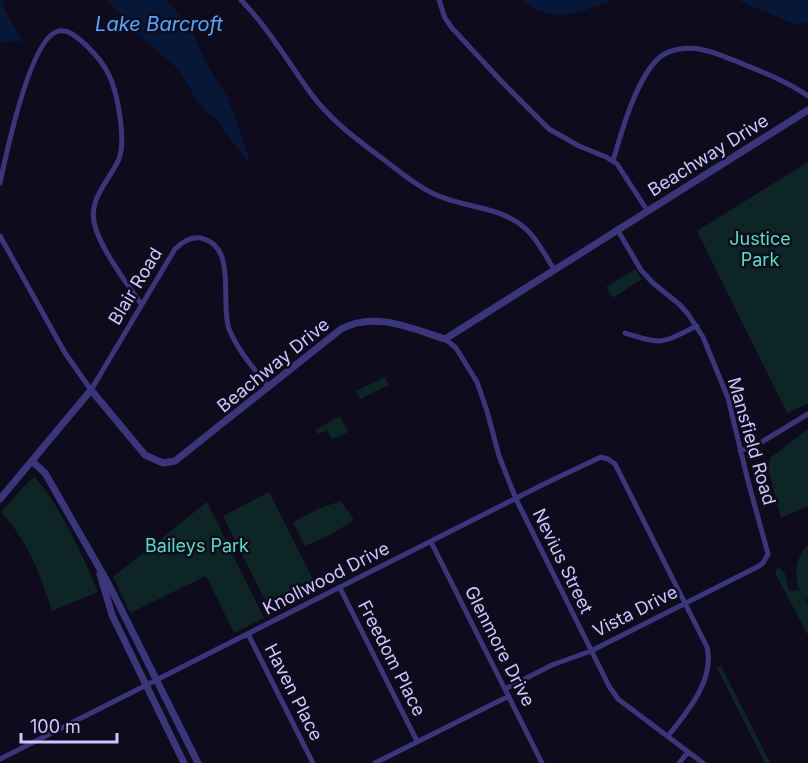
<svg xmlns="http://www.w3.org/2000/svg" width="808" height="763" viewBox="0 0 808 763" font-family="Inter,sans-serif">
  <style>
    .green { fill: #0e2526 }
    .water { fill: #071738 }
    .lines { fill: none; stroke-linecap: round; stroke-linejoin: round }
    .minor { stroke: #3b357c; stroke-width: 5 }
    .tertiary { stroke: #3b357c; stroke-width: 7 }
    .labels { text-anchor: middle; dominant-baseline: central; stroke-width: 5; stroke-linejoin: round; paint-order: stroke }
    .street-label { font-size: 18px; fill: #cfc5ff; stroke: #0e0b1c }
    .park-label { font-size: 18px; fill: #51e0c3; stroke: #0e0b1c }
    .water-label { font-size: 20px; font-style: italic; fill: #53a7ff; stroke: #0e0b1c }
  </style>
  <rect width="100%" height="100%" fill="#0e0b1c"/>
  <path class="green" d="M808 162V403L787 413 697 231Z
    M635 269 642 279 613 298 606 287Z
    M385 377 389 385 360 399 356 391Z
    M340 416 348 432 332 439 327 430 319 434 315 430Z
    M808 429V506L781 518 768 468 770 458Z
    M35 477C62 509 82 554 98 592L52 611C41 575 27 540 1 512L29 481Z
    M269 492 313 579 266 602 223 516Z
    M341 501 354 520 332 534 305 546 293 522 320 508Z
    M207 502 264 618 234 633 206 576 130 613 113 577Z
    M808 545V600L804 597 808 603V635L775 573 778 566 785 574 789 591 799 590 801 593C793 576 795 558 808 545Z
    M721 666 770 763H765L717 668Z"/>
  <path class="water" d="M0 0H4V8L22 41 0 42Z
    M107 0H167L192 31 208 67 227 96 250 159 246 160 217 120 203 109 196 99 178 69 142 38Z
    M522 0H612C598 5 576 15 561 15 549 15 530 9 522 0Z
    M737 0H808V22L796 25Z"/>
  <g class="lines">
    <path class="minor" d="M241 0C268 28 287 60 309 91 329 119 356 139 383 159 399 171 414 184 432 193 463 209 503 205 528 231 539 242 546 257 554 269
      M439 0 445 18 452 28 502 82 549 129 579 146 606 157 617 164 647 210
      M613 161C621 133 637 76 660 57 670 49 686 47 699 49 712 51 725 57 738 62 762 72 787 81 808 96
      M0 183C6 155 29 43 56 32 68 27 79 39 87 46 96 55 104 64 109 75 118 94 126 140 119 159 109 182 87 199 95 226 101 249 127 284 141 304
      M0 236 65 353 91 390 175 249C183 241 193 235 204 239 237 249 220 304 229 329 238 351 254 369 269 387
      M625 333C664 345 660 344 697 326
      M445 339 456 348 477 382 487 411 499 456 516 499 609 686 618 699 703 763
      M740 451 755 446 808 414
      M431 542 542 763
      M340 588 417 741
      M248 634 313 763
      M505 689 552 665 591 651 759 566 763 563 768 554 748 481 728 398 703 337 688 314 679 304 653 283 641 270 617 229
      M0 759 546 483 601 457 608 459 615 464 707 647C715 680 687 712 668 736
      M375 763 509 696
      M679 763 688 752"/>
    <path class="tertiary" d="M32 461 45 473 108 583 198 763
      M0 499 91 390 145 455 163 463 175 461 341 329C375 311 410 328 445 339L808 110
      M100 574 112 615 184 763"/>
  </g>
  <g class="labels">
    <g class="street-label">
      <text transform="translate(708 155) rotate(-32)">Beachway Drive</text>
      <text transform="translate(135 286) rotate(-59)">Blair Road</text>
      <text transform="translate(273 365) rotate(-39)">Beachway Drive</text>
      <text transform="translate(752 441) rotate(74)">Mansfield Road</text>
      <text transform="translate(563 561) rotate(64)">Nevius Street</text>
      <text transform="translate(326 578) rotate(-27)">Knollwood Drive</text>
      <text transform="translate(635 611) rotate(-27)">Vista Drive</text>
      <text transform="translate(500 646) rotate(63)">Glenmore Drive</text>
      <text transform="translate(392 658) rotate(63)">Freedom Place</text>
      <text transform="translate(294 692) rotate(63)">Haven Place</text>
    </g>
    <g class="park-label">
      <text x="760" y="238">Justice<tspan x="760" dy="21">Park</tspan></text>
      <text x="197" y="545">Baileys Park</text>
    </g>
    <g class="water-label">
      <text x="159" y="24">Lake Barcroft</text>
    </g>
  </g>
  <path d="M21 733v9h96v-9" fill="none" stroke="#cfc5ff" stroke-width="3"/>
  <text x="30" y="733" font-size="18" fill="#cfc5ff" stroke="#0e0b1c" stroke-width="4.5" paint-order="stroke">100 m</text>
</svg>
